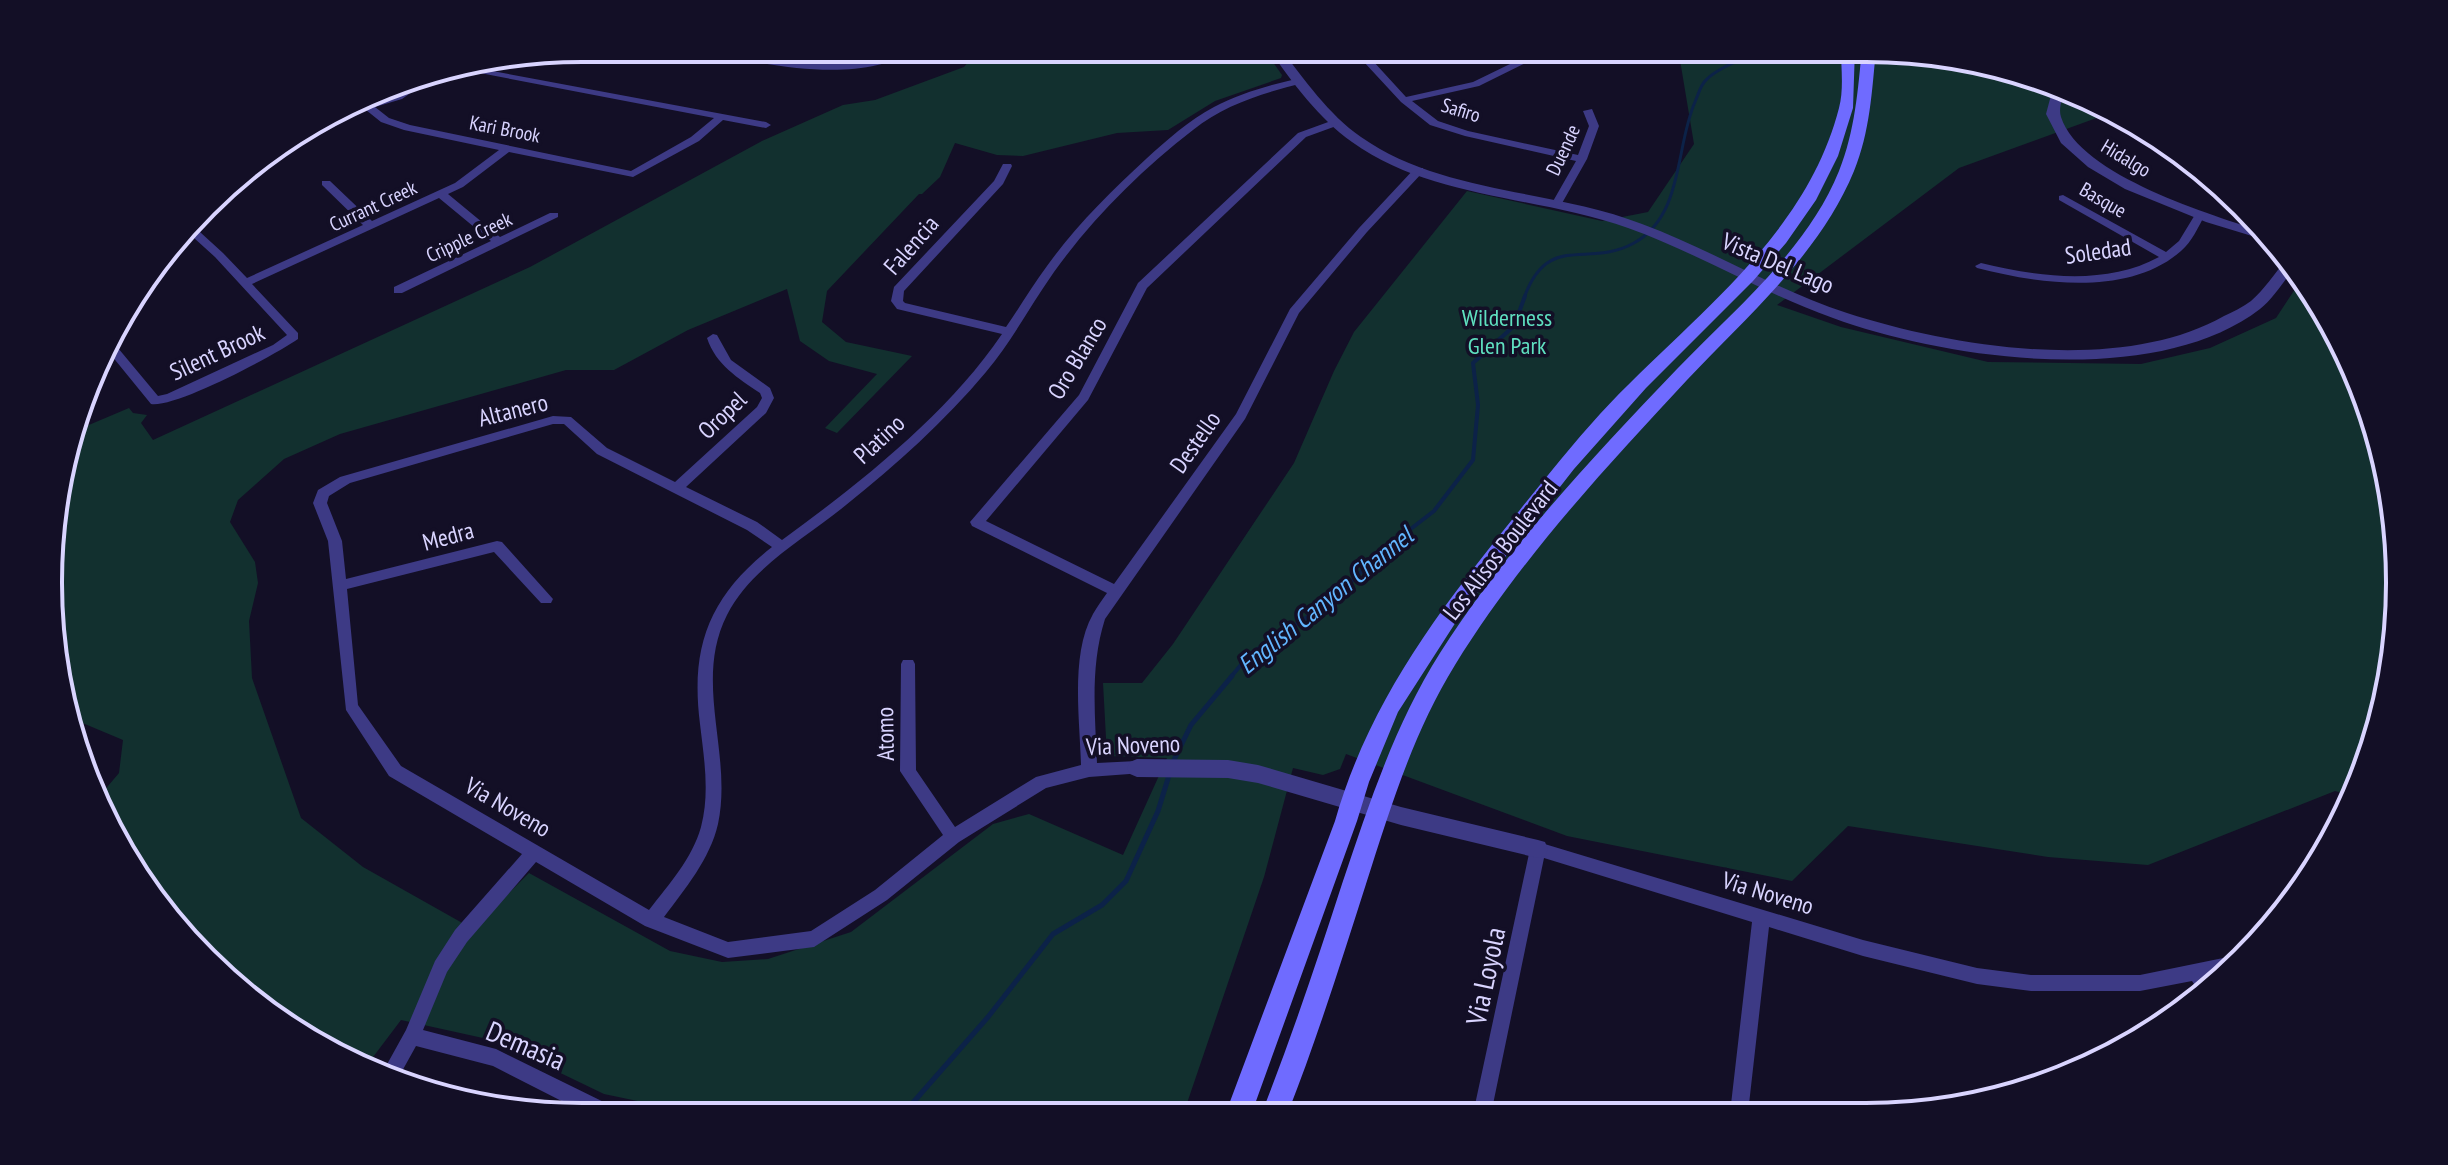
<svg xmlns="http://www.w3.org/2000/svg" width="2448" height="1165" viewBox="0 0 2448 1165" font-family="'PT Sans Narrow',sans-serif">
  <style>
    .green { fill: #12302f }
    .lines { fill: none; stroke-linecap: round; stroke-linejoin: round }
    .stream-far2 { stroke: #0c2248; stroke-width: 3 }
    .stream-far1 { stroke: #0c2248; stroke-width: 4 }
    .stream { stroke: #0c2248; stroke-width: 5 }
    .minor { fill: #3d3a85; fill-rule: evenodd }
    .tertiary { fill: #3d3a85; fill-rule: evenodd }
    .secondary { fill: #6f6bff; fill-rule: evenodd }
    .labels { text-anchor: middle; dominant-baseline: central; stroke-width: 7; stroke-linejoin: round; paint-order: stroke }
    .far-street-label { font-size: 20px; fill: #d9d4ff; stroke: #130f26 }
    .street-label { font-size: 24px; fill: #d9d4ff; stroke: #130f26 }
    .park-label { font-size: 24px; fill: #5fe0c0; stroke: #130f26 }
    .water-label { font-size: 26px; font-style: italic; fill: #62b6ff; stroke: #130f26 }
    .near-street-label { font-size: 28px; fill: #d9d4ff; stroke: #130f26 }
    .rim { fill: none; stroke: #d9d4ff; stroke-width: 4 }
  </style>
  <rect width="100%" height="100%" fill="#130f26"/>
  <path class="green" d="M980 48H1263L1282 75 1281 78 1215 101 1168 130 1117 133 1023 156 997 155 955 143 940 177 922 194H919L827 291 822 322 846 342 912 356 837 433 825 428 877 374 829 361 800 341 787 289 688 330 614 370H566L340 434 284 459 238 500 230 522 255 562 258 583 249 621 252 678 301 818 363 867 473 929 529 873 670 951 722 962 768 959 851 932 993 824 1029 814 1123 855 1167 758 1107 756 1103 683H1142L1173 644 1294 463 1334 371 1354 332 1467 191 1602 221 1648 212 1694 144 1678 48H1866L1970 58 2070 89 2113 112 1959 168 1777 305 1841 327 1988 362 2141 364 2210 348 2276 318 2303 277 2359 378 2390 479 2400 583 2390 687 2359 787 2354 796 2335 791 2148 865 2048 857 1848 826 1792 881 1567 836 1346 754 1340 769 1323 775 1293 768 1264 877 1183 1115 660 1117 647 1103 604 1094 492 1040 401 1020 364 1069 285 1027 205 961 103 819 97 799 119 773 123 740 73 719 53 652 58 478 77 430 129 408 133 413 147 415 141 423 153 440 530 267 762 141 843 105 875 100 964 67Z"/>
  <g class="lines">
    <path class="stream-far2" d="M1524 298C1548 231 1587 269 1634 243 1684 215 1675 147 1695 102 1698 95 1701 84 1706 80 1717 68 1749 56 1765 48"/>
    <path class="stream-far1" d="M1230 678 1250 654 1329 603 1386 548 1434 511 1473 460 1478 405 1473 363 1514 326 1525 296"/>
    <path class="stream" d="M1172 764 1191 725 1232 676
      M907 1116 910 1106 988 1017 1053 934 1102 905 1126 881 1158 811 1170 772"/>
    <path class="minor" d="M692 48C739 48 785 65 833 64 849 63 866 61 881 57 894 53 903 48 917 48 860 88 760 63 697 51Z
      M1351 48H1361L1369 57 1401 48H1417L1373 61 1406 97 1473 82 1543 48H1556L1479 86 1412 101 1438 121 1468 131 1578 155 1589 126 1583 111 1592 109 1599 126 1587 159 1561 205 1557 206 1552 203 1576 161 1465 136 1430 125 1401 102Z
      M471 67 766 122 771 125 766 128 723 120 699 141 633 177 509 152 463 187 448 194 500 237 550 213H558V217L402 293H394V287L491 241 439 198 252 284 298 333V339C275 355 176 408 151 404L107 350 110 341 113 342 158 396 167 394 273 345 287 335 215 257 183 228 189 222 223 253 247 278 363 225 322 185V181H330L372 221 455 183 499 150 404 130 381 122 366 110 339 118 335 117C355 106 376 104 396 95 413 87 420 75 440 72L402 99 375 107 389 118 410 125 631 171 691 137 714 118 459 69Z
      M1300 78 1303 79V83C1264 93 1225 104 1193 130 1141 170 1092 219 1054 272 1030 306 1012 341 986 372 945 421 896 465 846 505 806 538 751 567 727 615 693 682 733 754 718 824 710 859 685 889 664 917L728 942 811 931 875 890 943 835 900 771 901 664 903 660H913L915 664 916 770 955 827 1036 777 1081 765C1080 721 1070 654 1093 614 1097 607 1102 600 1107 593L972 526 970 522 1079 395 1138 283 1298 133 1331 121H1339V125L1306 137 1147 288 1088 400 986 521 1114 584 1236 414 1290 309 1359 228 1415 168H1423V172L1367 232 1299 313 1245 419 1105 619C1090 666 1095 714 1097 763L1137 761 1143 763 1145 768 1143 773 1089 777 1046 788 959 842 887 900 814 947 728 958 645 926 536 862 467 942 447 972 423 1030 496 1049 620 1110 622 1117H593L493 1066 416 1046 396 1082 380 1077 406 1030 435 961 455 930 522 854 389 776 346 710 328 541 313 503 318 490 340 477 553 416 571 417 607 448 675 482 757 407 762 398 760 393C738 378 716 365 707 338L713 334 717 335 731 360 770 388 774 398 766 413 686 487 757 522 782 540C860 483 947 415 1002 334L897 309 891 301 894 287 994 181 1003 164H1011L1012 166 1003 184 904 291 903 301 905 303 1006 327C1020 307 1032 286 1047 266 1075 227 1110 192 1146 159 1167 140 1189 120 1214 107 1241 93 1270 85 1300 78ZM553 424H564L597 454 747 530 772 547C710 596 690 645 700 724 704 758 710 793 701 827 692 859 669 884 649 910L401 766 358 705 347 589 494 552 541 603H551L553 599 502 542 497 541 346 579 342 541 327 503 329 496 350 483Z
      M2063 195 2166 252 2179 241 2196 213H2204L2205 215C2198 227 2192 242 2181 251 2129 297 2039 284 1977 268L1975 266 1981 263C2038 277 2106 286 2159 257L2059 200V196Z
      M1538 842 1863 940 1977 968 2031 975H2140L2233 956 2239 958 2223 974 2210 977 2214 984 2202 996 2192 981 2140 991H2031L1977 984 1863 956 1769 927 1748 1113H1730L1752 922 1544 858 1491 1114H1473L1530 849 1532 844Z"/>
    <path class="tertiary" d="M1268 48H1280C1305 80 1328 114 1361 137 1442 194 1552 189 1642 224 1712 250 1776 290 1847 313 1955 348 2122 374 2224 316 2233 312 2243 307 2251 301 2264 290 2275 273 2286 260L2295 267C2284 281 2273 299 2260 309 2156 389 1948 360 1833 318 1762 293 1698 253 1628 228 1539 196 1431 199 1352 142 1318 118 1292 82 1268 48Z
      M2054 84 2065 87C2063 96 2058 109 2061 117 2080 176 2212 215 2267 233L2275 243 2206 222 2125 189 2088 167 2061 143 2046 114Z
      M1137 759 1228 760 1258 765 1401 807 1538 840 1545 842 1548 849 1545 856 1538 858 1401 825 1258 783 1228 778 1137 777 1130 774 1127 768 1130 762Z"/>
    <path class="secondary" d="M1841 48H1855L1853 108 1838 156 1816 200 1786 243 1753 281 1646 388 1574 469 1463 611 1398 712 1369 782 1357 821 1251 1115H1225L1335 821C1368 705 1436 614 1511 521 1540 485 1569 448 1600 414 1688 319 1805 240 1839 108 1844 89 1841 68 1841 48Z
      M1862 48 1876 49C1872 91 1870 132 1854 171 1820 254 1747 316 1687 380 1604 469 1519 561 1455 665 1413 733 1390 809 1366 884 1341 962 1317 1039 1287 1115H1261C1291 1039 1317 961 1342 884 1369 804 1395 724 1440 653 1506 549 1592 458 1677 369 1735 309 1807 250 1839 171 1855 131 1858 90 1862 48Z"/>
  </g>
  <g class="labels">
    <g class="far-street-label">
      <text transform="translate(1461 110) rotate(17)">Safiro</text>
      <text transform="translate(505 129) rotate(11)">Kari Brook</text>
      <text transform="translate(1563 150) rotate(-65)">Duende</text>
      <text transform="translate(2126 158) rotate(31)">Hidalgo</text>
      <text transform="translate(2103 200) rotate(30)">Basque</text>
      <text transform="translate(373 206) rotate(-25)">Currant Creek</text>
      <text transform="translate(469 237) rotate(-25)">Cripple Creek</text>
    </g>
    <g class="street-label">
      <text transform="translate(911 245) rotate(-49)">Falencia</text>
      <text transform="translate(2098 251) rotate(-8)">Soledad</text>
      <text transform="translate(1778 263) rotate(23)">Vista Del Lago</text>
      <text transform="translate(217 352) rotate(-25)">Silent Brook</text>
      <text transform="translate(1077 358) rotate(-59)">Oro Blanco</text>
      <text transform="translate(513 410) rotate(-14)">Altanero</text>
      <text transform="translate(722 415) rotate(-44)">Oropel</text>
      <text transform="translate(879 439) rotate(-43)">Platino</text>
      <text transform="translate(1195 442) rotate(-55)">Destello</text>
      <text transform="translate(448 536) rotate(-15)">Medra</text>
      <text transform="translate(1500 550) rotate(-52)">Los Alisos Boulevard</text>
      <text transform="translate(885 734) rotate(-91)">Atomo</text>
      <text transform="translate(1133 745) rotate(-2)">Via Noveno</text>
      <text transform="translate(508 807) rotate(30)">Via Noveno</text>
      <text transform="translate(1768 893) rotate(17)">Via Noveno</text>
    </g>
    <g class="park-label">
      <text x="1507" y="317">Wilderness<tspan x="1507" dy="28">Glen Park</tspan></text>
    </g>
    <g class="water-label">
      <text transform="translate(1325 600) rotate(-39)">English Canyon Channel</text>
    </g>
    <g class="near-street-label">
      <text transform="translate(1485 976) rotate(-78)">Via Loyola</text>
      <text transform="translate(526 1045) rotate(23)">Demasia</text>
    </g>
  </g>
  <path d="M0 0H2448V1165H0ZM582 62H1866A520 520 0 0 1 2386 582V583A520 520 0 0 1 1866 1103H582A520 520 0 0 1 62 583V582A520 520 0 0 1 582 62Z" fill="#130f26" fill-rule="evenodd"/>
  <path class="rim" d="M582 62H1866A520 520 0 0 1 2386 582V583A520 520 0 0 1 1866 1103H582A520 520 0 0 1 62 583V582A520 520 0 0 1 582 62Z"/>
</svg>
